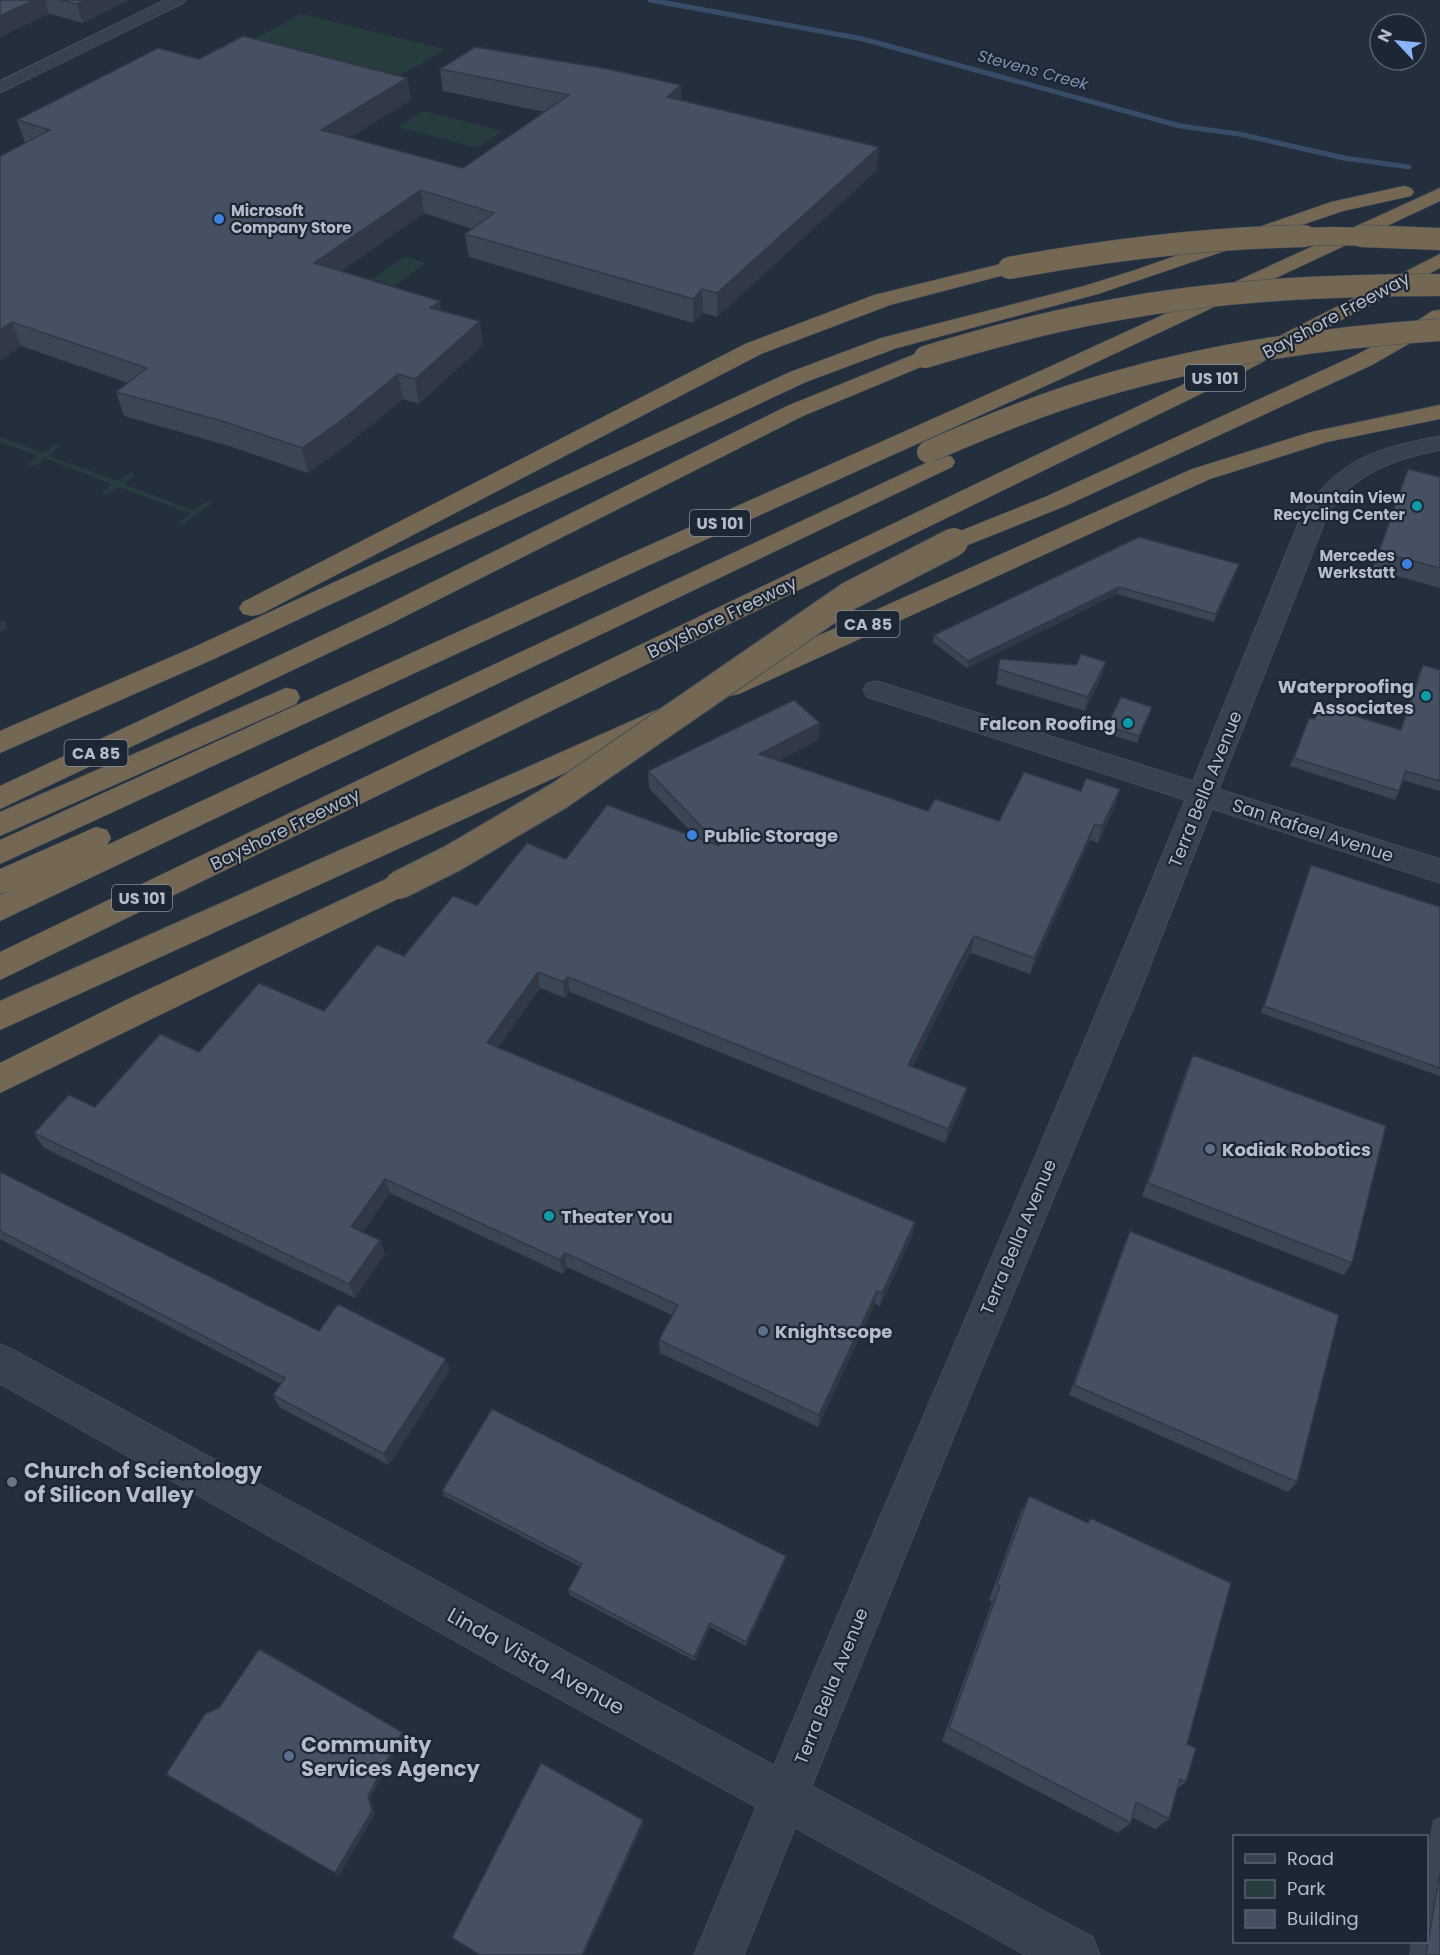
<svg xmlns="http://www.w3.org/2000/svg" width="1440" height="1955" font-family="Poppins,sans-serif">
  <rect width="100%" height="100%" fill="#242f3e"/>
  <path fill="#263c3f" d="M301 14 445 49 383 86 237 49Z
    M423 111 502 131 478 148 398 127Z
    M405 256 426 263 394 286 372 279Z
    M0 437 43 453 54 445H61L49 456 117 481 132 472 134 475 124 484 194 511 206 502H213L183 525 179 523 190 513 119 487 106 495 102 492 112 484 45 458 34 466 28 465 38 456 0 442Z"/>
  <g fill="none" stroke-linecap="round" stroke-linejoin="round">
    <path stroke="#394c67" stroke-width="5" d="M650 0 863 39 1180 126 1239 134 1344 158 1409 167"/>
    <defs>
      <path id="minor" d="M165 0H186L184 3 0 93V81Z
        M1440 436V450C1395 459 1354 473 1328 514L1219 789 1440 859V883L1212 809 1138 997 966 1407 812 1786 1093 1937 1100 1955H1025L795 1828 744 1955H694L756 1807 501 1667 0 1384V1344L14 1350 774 1765C910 1443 1052 1124 1185 800L867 697 863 690 867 683 877 681 1193 781 1302 514C1339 458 1377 448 1440 436Z"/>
      <path id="highway" d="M1404 186 1411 188 1414 192 1411 196 1343 211 1098 294 897 348 806 382 214 659 0 753V731L194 647 790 372 881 338 1084 286 1132 271 1331 202Z
        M1440 188V201L1065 377 643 568 0 864V840L625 556 1049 367Z
        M1440 254V268L1219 385 0 980V952L1203 375Z
        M1009 262 1016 264 1019 268 1016 272 890 305 761 354 261 614 252 616 243 614 239 608 243 602 745 344 874 295Z
        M1440 310V326L1372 365 1063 507 963 547 954 550 945 547 941 542 945 537 1045 497 1356 355 1408 327 1432 311Z
        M925 350 933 352 936 357 933 362 803 416 390 624 0 809V786L372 612 787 406Z
        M1440 405V419L1327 442 1210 479 739 694 729 696 719 694 715 687 719 680 1192 469 1311 432Z
        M943 455 952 457 955 462 952 467 0 921V895L9 891 0 894V869L96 827 107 830 111 838 107 845Z
        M286 688 296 690 300 697 296 704 0 836V812Z
        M663 707 673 710 677 717 673 724 0 1030V1001Z
        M399 873 410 877 415 885 410 893 0 1093V1063L130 998Z"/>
    </defs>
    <use href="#minor" stroke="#565f6c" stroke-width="1"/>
    <use href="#highway" stroke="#434c59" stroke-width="1"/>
    <use href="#minor" fill="#38414e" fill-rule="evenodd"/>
    <use href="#highway" fill="#746855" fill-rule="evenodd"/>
    <defs>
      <path id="highway-bridge-far2" d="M1257 238 1332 236 1410 238"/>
      <path id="highway-bridge-far1" d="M1361 236 1440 239
        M1009 268C1107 250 1205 238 1305 236
        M925 357C987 338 1050 321 1114 310 1222 290 1331 285 1440 285
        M928 452C989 425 1051 400 1116 382 1222 352 1330 337 1440 330"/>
      <path id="highway-bridge" d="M399 885 453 858 560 795 849 596 954 542"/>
    </defs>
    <use href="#highway-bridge-far2" stroke="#434c59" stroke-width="19" stroke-linecap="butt"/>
    <use href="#highway-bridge-far1" stroke="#434c59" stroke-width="23" stroke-linecap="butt"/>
    <use href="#highway-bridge" stroke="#434c59" stroke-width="30" stroke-linecap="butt"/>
    <use href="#highway-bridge-far2" stroke="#746855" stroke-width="18"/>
    <use href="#highway-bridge-far1" stroke="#746855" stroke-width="22"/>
    <use href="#highway-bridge" stroke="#746855" stroke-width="28"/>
  </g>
  <path fill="#3b4654" d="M0 0H129L83 23Z
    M199 59 407 78 411 100 349 138 463 168 545 112 443 91 440 69 681 85V100L877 170 717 317 703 313 693 323 469 257 465 234 472 229 424 213 341 271 441 311 483 345 419 404 403 399 347 445 308 473 229 446 124 416 116 392 128 383 21 346 0 361 25 143 17 120Z
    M1408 469 1440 477V588L1372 569 1401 487Z
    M1139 537 1239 564 1237 571 1214 622 1117 594 967 668 933 642 934 635Z
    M1000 659 1102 676 1085 711 996 684Z
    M1423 665 1440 670V791L1403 780 1399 791 1395 800 1290 766 1309 718 1315 719 1320 705 1400 730 1419 673Z
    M1150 714 1137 743 1105 733 1107 726Z
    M820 723 818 740 779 760 928 811 999 821 1115 806 1098 843 1090 840 1030 974 971 953 951 989 912 1067 967 1088 963 1103 945 1143 570 992 565 998 540 988 498 1048 915 1222 912 1236 880 1306 875 1304 818 1427 660 1353 659 1340 672 1315 567 1267 563 1274 390 1193 363 1232 380 1240 385 1254 355 1298 44 1148 34 1133 95 1107 199 1052 324 1011 477 905 566 859 696 837 649 788 648 771Z
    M1311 865 1440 907V1076L1261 1013 1308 872Z
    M1193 1055 1352 1263 1344 1275 1142 1196 1187 1068Z
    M0 1172 319 1331 450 1370 389 1465 279 1407 273 1395 281 1384 0 1239Z
    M1130 1231 1297 1482 1288 1492 1069 1395 1125 1242Z
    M442 1491 785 1561 746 1646 710 1627 695 1661 570 1595 568 1590 581 1567 444 1496Z
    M1029 1496 1087 1522 1090 1518 1187 1744 1186 1782 1177 1789 1169 1819 1155 1829 1132 1817 1131 1823 1118 1833 942 1741 992 1602 989 1600 1020 1514Z
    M1440 1817V1955H1409L1411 1941H1426V1855L1433 1820Z"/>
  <path fill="#303945" d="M34 0H45L49 14 0 37V16Z
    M86 0H129L83 23 77 4Z
    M407 78 411 100 325 153 321 130Z
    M681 85 682 107 667 97Z
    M879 147 877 170 717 317V293Z
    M421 190 424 213 319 287 314 263Z
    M702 289 703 313 693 323V299Z
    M440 301 443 325 430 308Z
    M480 321 483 345 419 404 415 379Z
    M12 322 21 346 0 361V330Z
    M398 374 403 399 347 445 308 473 302 448Z
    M1239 564 1237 571 1214 622 1216 614Z
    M1119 587 1117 594 967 668 968 661Z
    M4 620 8 627 0 633V623Z
    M1106 662 1102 676 1085 711 1088 697Z
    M1152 707 1150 714 1137 743 1139 736Z
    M820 723 818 740 759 771V754Z
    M1120 789 1115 806 1098 843 1102 826Z
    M1095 824 1090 840 1030 974 1034 958Z
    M974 936 971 953 951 989 906 1081 908 1065 954 973Z
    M538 972 540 988 491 1058 487 1043Z
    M568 977 570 992 565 998 563 982Z
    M967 1088 963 1103 945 1143 948 1129Z
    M385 1179 390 1193 357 1241 351 1227Z
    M915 1222 912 1236 880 1306 882 1293Z
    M380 1240 385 1254 355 1298 349 1284Z
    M565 1253 567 1267 563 1274 560 1260Z
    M877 1291 875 1304 818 1427 819 1415Z
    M446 1359 450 1370 389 1465 384 1454Z
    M786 1556 785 1561 746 1646V1642Z
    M710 1623V1627L695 1661 694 1657Z
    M402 1732 405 1735 370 1799 375 1814 339 1876 335 1873 368 1796Z
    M643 1820 644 1823 584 1955H582Z"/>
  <path fill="#455162" stroke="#303945" stroke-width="1.5" d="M0 0H34L0 16Z
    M60 0H86L77 4Z
    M243 36 407 78 321 130 463 168 569 95 440 69 475 47 608 69 681 85 667 97 879 147 717 293 702 289 693 299 465 234 494 213 421 190 314 263 440 301 430 308 480 321 415 379 398 374 342 420 302 448 222 421 116 392 147 368 12 322 0 330V156L50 130 17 120 158 48 199 59Z
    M1408 469 1440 477V568L1379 552Z
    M1139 537 1239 564 1216 614 1119 587 968 661 934 635Z
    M1081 654 1106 662 1088 697 998 669 1000 659 1076 665Z
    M1423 665 1440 670V781L1406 771 1399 791 1294 758 1309 718 1315 719 1320 705 1401 730Z
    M1121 697 1152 707 1139 736 1107 726Z
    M794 700 820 723 759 754 928 811 935 799 999 821 1024 772 1081 791 1086 778 1120 789 1102 826 1095 824 1034 958 974 936 954 973 908 1065 967 1088 948 1129 568 977 563 982 538 972 487 1043 915 1222 882 1293 877 1291 819 1415 659 1340 678 1305 565 1253 560 1260 385 1179 351 1227 380 1240 349 1284 34 1133 69 1095 95 1107 160 1034 199 1052 259 983 324 1011 377 945 404 956 453 896 477 905 527 843 566 859 607 805 720 846 648 771Z
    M1311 865 1440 907V1068L1264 1006Z
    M1193 1055 1386 1126 1352 1263 1148 1183Z
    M0 1172 319 1331 338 1304 446 1359 384 1454 273 1395 285 1378 0 1231Z
    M1130 1231 1339 1315 1297 1482 1074 1385Z
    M492 1409 786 1556 746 1642 710 1623 694 1657 568 1590 582 1564 442 1491Z
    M1029 1496 1088 1523 1090 1518 1231 1583 1187 1744 1196 1748 1186 1782 1180 1779 1169 1819 1136 1802 1131 1823 949 1728 1000 1586 997 1584Z
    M259 1649 402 1732 368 1796 372 1811 335 1873 166 1774 205 1714 219 1708Z
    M541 1763 643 1820 582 1955H480L452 1938Z
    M1440 1872V1955H1426Z"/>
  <g fill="#3f7fe0" stroke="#1d2633" stroke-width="2">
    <circle cx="219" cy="219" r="6"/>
    <circle cx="1407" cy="564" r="6"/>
    <circle cx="692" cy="835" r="6"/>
  </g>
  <g fill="#0f9aa8" stroke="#1d2633" stroke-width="2">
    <circle cx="1417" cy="506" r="6"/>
    <circle cx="1426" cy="696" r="6"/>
    <circle cx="1128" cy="723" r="6"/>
    <circle cx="549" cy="1216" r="6"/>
  </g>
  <g fill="#5c6f8a" stroke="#1d2633" stroke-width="2">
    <circle cx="1210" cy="1149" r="6"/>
    <circle cx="763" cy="1331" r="6"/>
    <circle cx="289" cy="1756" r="6"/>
  </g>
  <circle fill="#6b7280" stroke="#1d2633" stroke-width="2" cx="12" cy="1482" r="6"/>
  <g text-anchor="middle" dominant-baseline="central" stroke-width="4.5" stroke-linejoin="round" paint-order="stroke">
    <g font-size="15" font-weight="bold" fill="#b4bcc9" stroke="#1d2633" text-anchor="end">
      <text x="231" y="210" text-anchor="start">Microsoft<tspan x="231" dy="17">Company Store</tspan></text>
      <text x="1405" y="497">Mountain View<tspan x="1405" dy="17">Recycling Center</tspan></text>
      <text x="1395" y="555">Mercedes<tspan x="1395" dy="17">Werkstatt</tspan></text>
    </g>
    <g font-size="16" font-style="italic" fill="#7c92b1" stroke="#1d2633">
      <text transform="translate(1033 70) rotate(15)">Stevens Creek</text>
    </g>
    <g fill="#1d2633" stroke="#878f9c" stroke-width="1.5">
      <rect x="1185" y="365" width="60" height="26" rx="4.5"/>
      <rect x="690" y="510" width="60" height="26" rx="4.5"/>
      <rect x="836.5" y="611" width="63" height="26" rx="4.5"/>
      <rect x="64.5" y="740" width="63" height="26" rx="4.5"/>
      <rect x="112" y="885" width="60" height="26" rx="4.5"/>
    </g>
    <g font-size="16" font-weight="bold" fill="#b4bcc9">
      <text x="1215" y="378">US 101</text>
      <text x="720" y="523">US 101</text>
      <text x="868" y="624">CA 85</text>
      <text x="96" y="753">CA 85</text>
      <text x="142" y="898">US 101</text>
    </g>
    <g font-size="18" fill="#b4bcc9" stroke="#1d2633">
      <text transform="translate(1336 315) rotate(-28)">Bayshore Freeway</text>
      <text transform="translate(722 617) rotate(-26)">Bayshore Freeway</text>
      <text transform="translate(1205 789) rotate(-68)">Terra Bella Avenue</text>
      <text transform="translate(285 829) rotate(-26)">Bayshore Freeway</text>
      <text transform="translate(1313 830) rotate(18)">San Rafael Avenue</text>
      <text transform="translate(1018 1237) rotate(-67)">Terra Bella Avenue</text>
      <text transform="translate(831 1686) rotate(-68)">Terra Bella Avenue</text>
    </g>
    <g font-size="18" font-weight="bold" fill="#b4bcc9" stroke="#1d2633" text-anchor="start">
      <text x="1414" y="686" text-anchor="end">Waterproofing<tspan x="1414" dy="21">Associates</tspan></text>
      <text x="1116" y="723" text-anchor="end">Falcon Roofing</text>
      <text x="704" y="835">Public Storage</text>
      <text x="1222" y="1149">Kodiak Robotics</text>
      <text x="561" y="1216">Theater You</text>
      <text x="775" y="1331">Knightscope</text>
    </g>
    <g font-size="21" font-weight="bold" fill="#b4bcc9" stroke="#1d2633" text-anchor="start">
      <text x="24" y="1470">Church of Scientology<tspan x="24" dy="24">of Silicon Valley</tspan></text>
      <text x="301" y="1744">Community<tspan x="301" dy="24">Services Agency</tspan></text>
    </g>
    <g font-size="21" fill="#b4bcc9" stroke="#1d2633">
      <text transform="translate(536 1661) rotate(29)">Linda Vista Avenue</text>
    </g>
  </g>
  <rect x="1233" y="1835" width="195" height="108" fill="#1d2633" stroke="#59626f" stroke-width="1.5"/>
  <rect x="1245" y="1854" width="30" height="9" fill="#38414e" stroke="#59626f" stroke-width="1.5"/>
  <text x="1287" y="1865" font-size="18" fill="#b4bcc9">Road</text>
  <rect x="1245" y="1880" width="30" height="18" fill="#263c3f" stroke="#59626f" stroke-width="1.5"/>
  <text x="1287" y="1895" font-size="18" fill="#b4bcc9">Park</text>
  <rect x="1245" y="1910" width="30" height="18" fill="#455162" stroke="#59626f" stroke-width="1.5"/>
  <text x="1287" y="1925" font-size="18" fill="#b4bcc9">Building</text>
  <g transform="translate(1398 42) rotate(296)"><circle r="28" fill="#1d2633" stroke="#59626f" stroke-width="1.5"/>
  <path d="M0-4.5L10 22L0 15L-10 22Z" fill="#8ab4f8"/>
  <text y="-9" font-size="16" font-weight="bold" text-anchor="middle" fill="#b4bcc9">N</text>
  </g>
</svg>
